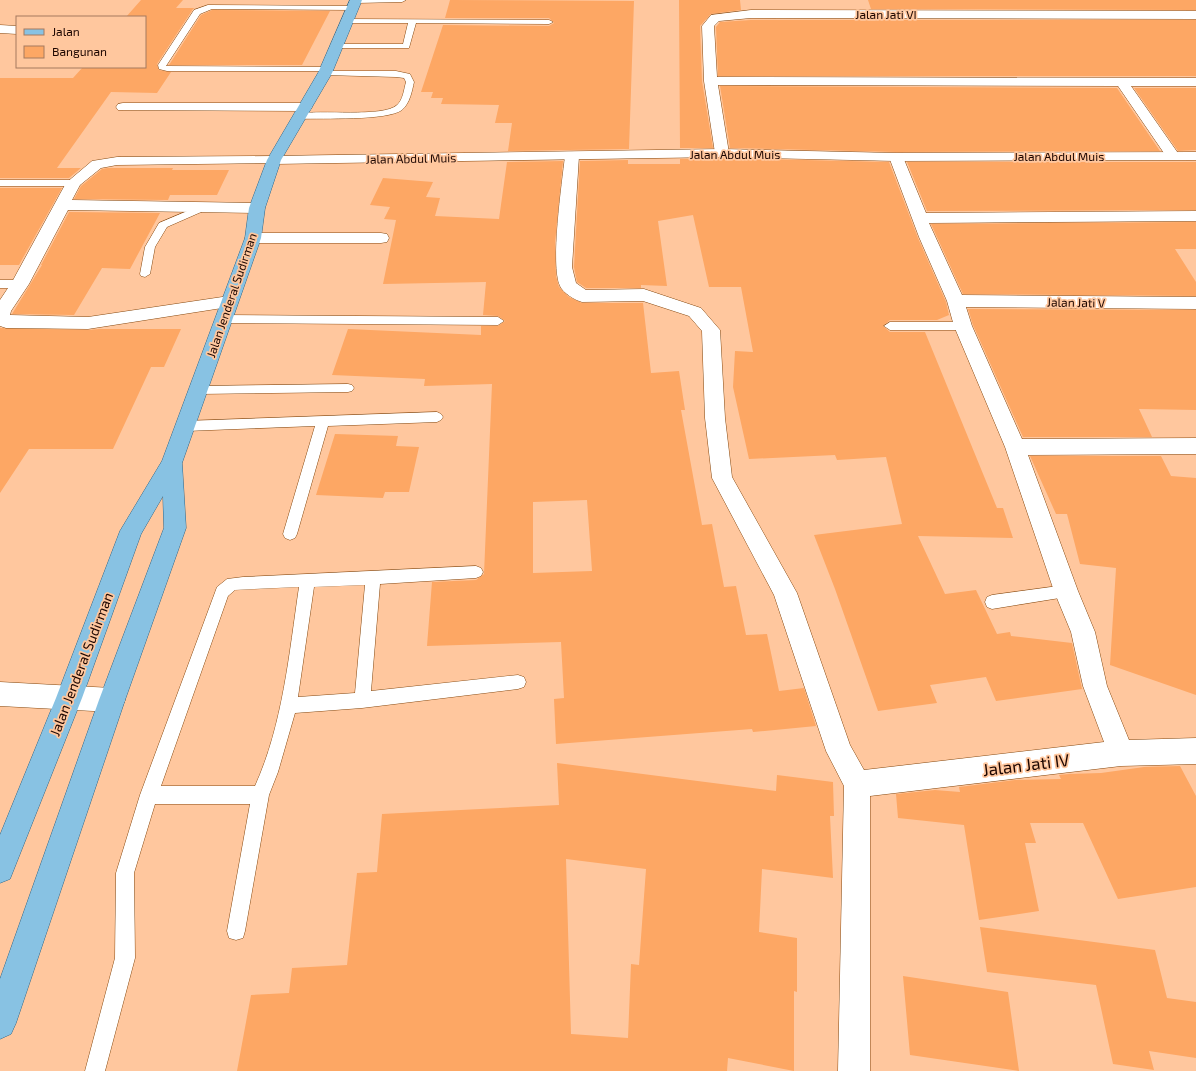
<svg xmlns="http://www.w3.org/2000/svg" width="1196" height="1071" font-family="'Exo 2',sans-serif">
  <rect width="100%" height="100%" fill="#ffc79e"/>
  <path fill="#fda764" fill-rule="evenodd" d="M141 0H183L176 8H195L193 9 157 64 159 70 171 72 157 93 111 92 57 168H81L69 178H0V78H73L83 67H145V17H126Z
    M450 0 634 1 629 149 508 151 512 123H495L499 105 441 104 443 98H431L433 92H421L443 25 549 26 554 23 549 18H445Z
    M679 0H740L741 10 711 14 700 26 702 81 713 148H680Z
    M868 0H1196V10L871 9Z
    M212 10 330 11 302 65H169L201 15Z
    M751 20H1196V76H718L716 27 720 22Z
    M720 86 1117 88 1160 151 896 152 730 148Z
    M1134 88H1196V150L1178 151Z
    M722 158 889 162 918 238 946 302 949 315 937 320H890L883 326 890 332H925L997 508H1003L1013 538 918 536 945 594 976 590 997 634 1010 632 1011 636 1072 643 1082 689 996 701 986 677 930 685 937 703 878 711 835 589 814 535 902 524 886 457 837 460 835 455 749 459 733 387 735 351 753 352 741 287H709L693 215 658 221 667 286 641 285V288H586L577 282 574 267 580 161 628 160V164H680V159Z
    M563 161 555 243 556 276 559 287 569 297 582 303H643L651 373 679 371 685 410H681L702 525 712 524 724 587 736 586 746 635 767 634 779 691 804 688 816 726 753 732 752 729 556 744 554 699 564 698 561 642 427 646 432 582 476 580 484 574 492 384 424 386 425 379 332 375 348 329 481 335V326H498L505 321 498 316 483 315 486 282 383 284 396 220 384 219 390 207 370 205 383 178 433 182 426 197 440 198 435 216 499 219 507 162ZM587 500 592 571 533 573V502Z
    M907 162H1196V210L927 211Z
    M108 168H173L172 170H229L217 195H170L168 200 74 199 81 186 102 169Z
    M0 188H62L19 265H0Z
    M69 212 160 213 130 269 102 268 74 315 12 314 42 265H41Z
    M1196 222V249H1175L1196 282V296L963 294 931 224Z
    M968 309 1196 310V410L1139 409 1152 437H1023L973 325Z
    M0 328 88 330 99 329H181L164 367H151L113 449H29L0 493Z
    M335 434 398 436 396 446 419 447 409 492H385L383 498 316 495Z
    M1030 456H1161L1171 476 1196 478V695L1110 665 1116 568 1080 564 1067 514H1056Z
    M557 763 776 791 777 775 833 782 834 816H830L833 878 762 869 759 932 797 938V992L794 991V1071L728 1058 727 1071H237L251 995 289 993 292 968 347 965 357 873 377 872 382 814 559 805ZM566 859 646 869 639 965 631 964 628 1038 571 1034Z
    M1180 766 1196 796V887L1118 899 1083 823H1030L1036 843H1025L1039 911 979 920 964 825 898 818 896 794 935 790 960 792 959 787 1015 780 1061 779 1059 775 1069 774 1101 773 1144 767Z
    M980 927 1155 950 1167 998 1196 1002V1058L1149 1051 1154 1070 1113 1064 1096 985 987 972Z
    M903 976 1008 992 1019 1071 910 1055Z"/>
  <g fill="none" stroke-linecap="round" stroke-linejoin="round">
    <defs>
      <path id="service" d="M353 0H406L402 2 356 3H353Z
        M208 5 353 6 357 8 353 10 212 9 200 14 166 66 327 67H330V71H396L410 74 414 82C412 91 410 103 402 110 387 121 322 118 301 119L298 118V114C319 109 383 118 397 105 403 100 404 89 406 82L404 78 396 77 325 75H322V71H167L159 69 158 65 194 10Z
        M345 19 549 20 553 22 549 24 416 23 409 48H334V44H403L408 23H345Z
        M0 180H74L79 183 74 186H0Z
        M204 204 209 207 208 209 167 227 155 247 150 274 145 277 141 276 140 274 145 247 159 223Z
        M0 280H20L25 284 20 288H0Z
        M223 315 498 317 504 321 498 325 223 323 217 319Z
        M890 322H963L969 326 963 330H890L884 326Z
        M348 384 352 385 354 388 352 391 348 392 198 394 194 393 192 390 194 387 198 386Z
        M437 412 441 414 443 417 441 420 437 422 328 426 297 534 295 538 290 540 285 538 283 534 315 426 186 431 182 429 180 426 182 423 186 421Z
        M476 566 481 568 483 572 481 576 476 578 380 584 371 691 518 675 524 677 526 682 524 687 518 689 362 708 295 713 278 772 269 795 245 931 243 938 236 940 229 938 227 931 250 804H155L134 873 135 958 105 1071H85L115 958 116 873 140 795 217 587 227 579 243 577ZM365 585 355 693 298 697 314 587ZM299 587C289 654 283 724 255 786H161L228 596 235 590Z
        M1066 585 1071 586 1073 591 1071 596 1066 597 992 609 987 607 985 602 987 597 992 595Z"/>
      <path id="minor" d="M751 10 1196 11V19L751 18 719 21 714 26 717 77 1196 78V86H1131L1180 156 1178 159H1168L1118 86 718 85 729 153 727 156H717L715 153 704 81 702 26 711 15Z
        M0 25 17 26V34L0 33Z
        M123 103H305L310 104 312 107 310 110 305 111 118 110 116 107 118 104Z
        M572 152 577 153 579 156 572 267 576 283 586 290 644 289 701 308 720 330 725 418 732 477 797 593 850 745 864 770 1104 742 1083 686 1071 632 1054 591 1005 447 954 326 947 301 919 237 889 157 891 154H901L903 157 926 213 1196 211V221L929 223 962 295 1196 297V309L966 307 972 326 1022 439 1196 438V454L1028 455 1078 591 1095 632 1107 686 1129 740 1196 738V764L1121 766 870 796V1071H838L844 786 826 751 774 595 712 478 705 418 702 331 689 316 643 301 582 302C575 300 563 293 560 286 550 265 562 183 565 156L567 153Z
        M274 156 279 157 281 160 279 163 117 165 101 168 80 185 72 200 257 203 263 205 265 208 263 211 257 213 68 210 29 284 11 311 10 315 88 317 229 296 235 298 238 302 235 306 88 329 6 328 0 326V300L12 282 66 183 92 161 117 157Z
        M253 233H381L387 234 389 238 387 242 381 243H253L247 242 245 238 247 234Z"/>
      <path id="tertiary" d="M722 149 896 153 1196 152V160L896 161 722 157 274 164 269 163 267 160 269 157 274 156Z
        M0 682 112 688 121 691 125 700 121 709 112 712 0 706Z"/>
      <path id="primary" d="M350 0H362L332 73 281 160 265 208 261 238 182 463 186 528 125 700 16 1023 11 1034 0 1039V979L99 700 164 528 163 496 141 534 82 698 10 879 0 883V835L56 698 120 531 162 461 245 238 249 208 267 160 318 73Z"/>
    </defs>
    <use href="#service" stroke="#864910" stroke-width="1"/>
    <use href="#minor" stroke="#864910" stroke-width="1"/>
    <use href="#tertiary" stroke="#864910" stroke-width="1"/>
    <use href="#primary" stroke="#2f6688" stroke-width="1"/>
    <use href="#service" fill="#fff" fill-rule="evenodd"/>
    <use href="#minor" fill="#fff" fill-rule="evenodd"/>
    <use href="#tertiary" fill="#fff" fill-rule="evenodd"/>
    <use href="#primary" fill="#88c2e3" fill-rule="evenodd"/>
  </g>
  <g text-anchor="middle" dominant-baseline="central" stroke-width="3.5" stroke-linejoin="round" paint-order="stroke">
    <g font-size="12" fill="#1d0600" stroke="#ffc79e">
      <text x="886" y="14">Jalan Jati VI</text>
      <text x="735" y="154">Jalan Abdul Muis</text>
      <text x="1059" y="156">Jalan Abdul Muis</text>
      <text transform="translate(411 158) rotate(-1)">Jalan Abdul Muis</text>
      <text transform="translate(231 295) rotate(-71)">Jalan Jenderal Sudirman</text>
      <text transform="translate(1076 302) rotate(1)">Jalan Jati V</text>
    </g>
    <g font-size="14" fill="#1d0600" stroke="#ffc79e">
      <text transform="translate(81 664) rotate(-69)">Jalan Jenderal Sudirman</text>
    </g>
    <g font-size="17" fill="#1d0600" stroke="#ffc79e">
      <text transform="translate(1026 764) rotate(-7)">Jalan Jati IV</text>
    </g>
  </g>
  <rect x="16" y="16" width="130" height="52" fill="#ffc79e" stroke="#a57a5f"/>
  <rect x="24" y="29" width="20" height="6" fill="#88c2e3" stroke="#a57a5f"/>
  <text x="52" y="36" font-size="12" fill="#1d0600">Jalan</text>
  <rect x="24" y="46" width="20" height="12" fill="#fda764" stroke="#a57a5f"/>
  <text x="52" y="56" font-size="12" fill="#1d0600">Bangunan</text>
</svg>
